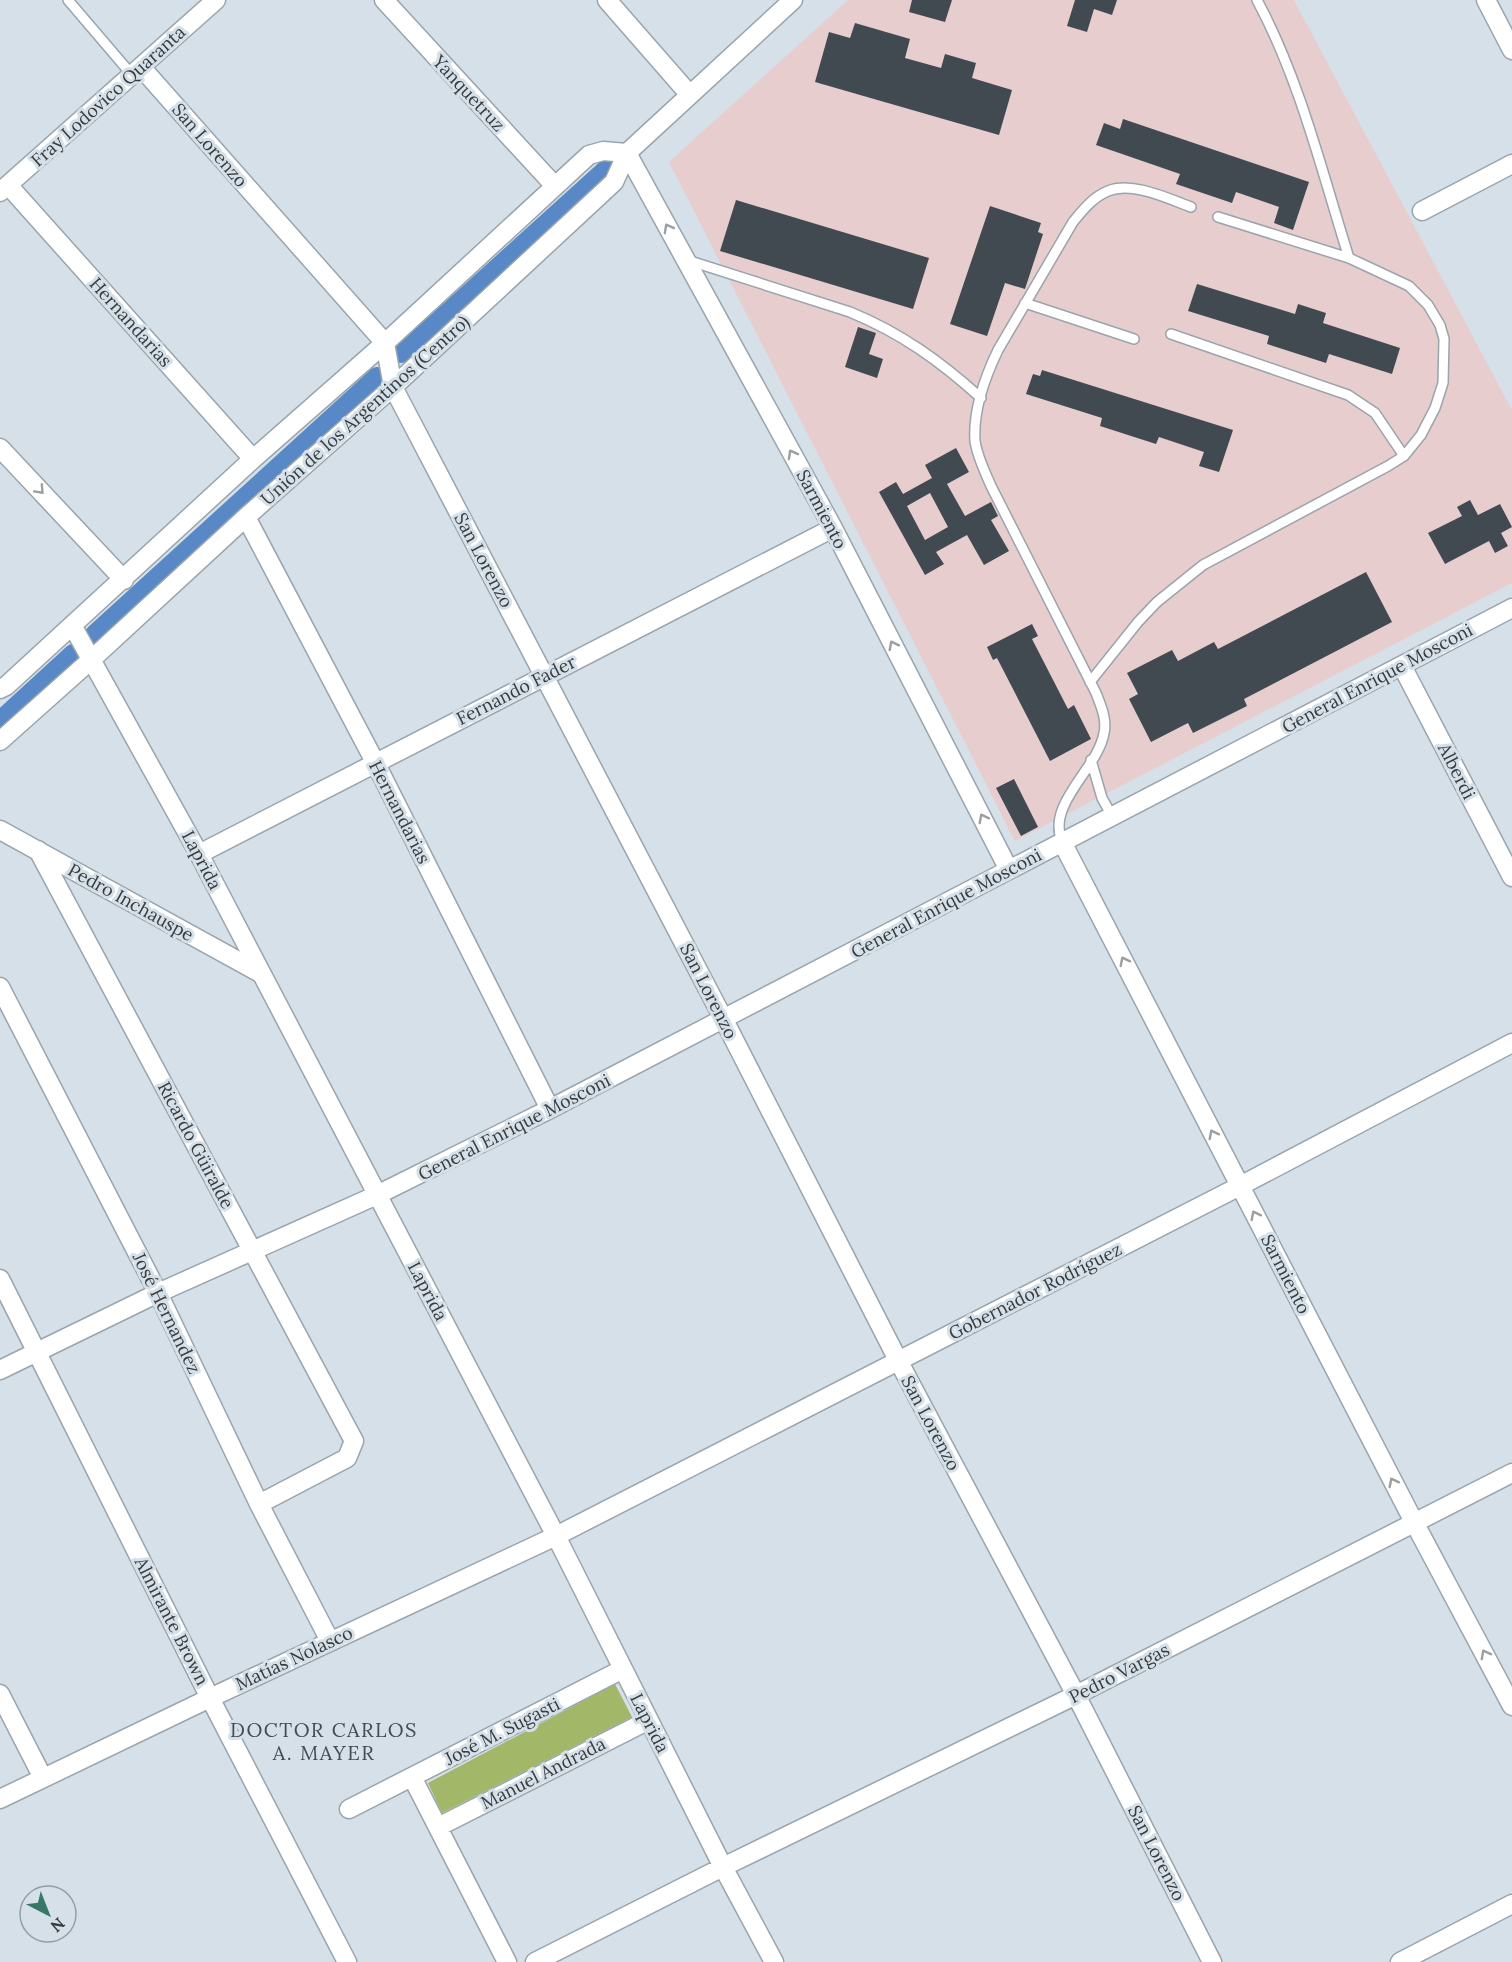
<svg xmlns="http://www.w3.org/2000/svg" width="1512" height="1962" font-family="Lora,serif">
  <rect width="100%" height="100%" fill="#d5e0e8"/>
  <path fill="#e8cdce" d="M848 0H1294L1512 410V583L1015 841 669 162Z"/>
  <path fill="#a3b769" d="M615 1684 632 1717 442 1813 428 1783Z"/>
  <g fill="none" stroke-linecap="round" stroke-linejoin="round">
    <path stroke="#5988c7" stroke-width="18" d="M401 354 611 164
      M94 634 377 376
      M0 720 73 653"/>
  </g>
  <path fill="#414a51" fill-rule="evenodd" d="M912 0H952L945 22 909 12Z
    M1075 0H1117L1112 15 1094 9 1087 32 1067 26Z
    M855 23 910 39 905 58 941 68 945 54 976 63 972 78 1012 90 999 135 815 82 829 32 850 38Z
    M1123 119 1309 182 1293 230 1274 223 1279 207 1236 192 1232 203 1176 184 1180 174 1096 145 1104 123 1120 129Z
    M736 200 929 258 913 309 720 251Z
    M990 206 1041 223 1038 232 1043 234 1025 289 1005 283 987 336 950 324Z
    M1197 284 1295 314 1298 304 1326 313 1323 323 1400 348 1392 374 1329 354 1326 363 1267 344 1269 336 1188 311Z
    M858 327 876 333 869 354 883 359 877 378 845 367Z
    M1042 370 1233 430 1219 472 1199 466 1204 452 1159 437 1156 444 1100 426 1102 418 1026 394 1033 374 1040 376Z
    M956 448 969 472 947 484 965 516 991 502 998 516 991 520 1009 551 984 565 967 535 936 552 944 564 925 575 879 492 896 482 903 494 932 478 925 465ZM930 493 948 527 925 540 907 506Z
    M1470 500 1478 515 1500 504 1512 527 1501 533 1508 546 1495 553 1489 541 1445 564 1428 533 1462 516 1457 507Z
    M1366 572 1392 622 1244 699 1247 706 1193 733 1188 723 1151 742 1129 699 1138 694 1127 673 1172 650 1178 661 1214 642 1218 649Z
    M1032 624 1038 636 1032 639 1068 709 1074 705 1091 739 1050 761 997 658 993 660 987 647Z
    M1014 779 1038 827 1021 836 996 788Z"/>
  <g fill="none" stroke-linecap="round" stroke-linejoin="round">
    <defs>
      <path id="service" d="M68 0 132 75
        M1257 0C1300 80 1322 172 1349 258
        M687 260 850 312C901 333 940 361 981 398
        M1025 303 1134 339
        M1171 334 1348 395 1375 413 1404 456
        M1090 682 1138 622 1157 602 1203 565 1388 466 1404 456 1421 435 1435 408 1443 383 1444 339 1440 325 1428 305 1409 286 1349 258 1218 217
        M1091 760 1102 798 1112 816
        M1062 842C1046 803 1098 769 1104 733 1107 719 1101 706 1096 693L991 486C985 472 977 456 975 441 973 411 985 377 998 350L1073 222C1083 210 1093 197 1108 191 1132 181 1169 199 1191 207"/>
      <path id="minor" d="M384 0 554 185
        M607 0 690 95
        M1486 0 1512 50
        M141 67 385 343 393 387 724 1020 899 1362 1076 1695 1212 1962
        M627 153 833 528 1009 870
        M8 185 253 459
        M0 192 216 0
        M1422 211 1512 164
        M0 448 124 580
        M246 517 375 762 550 1109
        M72 625 199 854 556 1536 723 1867 774 1962
        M1402 666 1512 877
        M0 689 6 686 253 459 385 343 589 155 603 151 627 153
        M0 741 92 659 246 517 393 387 614 182 627 153 793 0
        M0 830 262 974
        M1062 842 1414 1522 1512 1706
        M38 850 354 1441 347 1458 259 1504
        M199 854 833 528
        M0 987 158 1293 259 1504 330 1641
        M0 1279 210 1698 347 1962
        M0 1370 158 1293 377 1195 550 1109 1512 608
        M0 1694 43 1778
        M412 1777 507 1962
        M0 1799 210 1698 556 1536 1240 1186 1512 1043
        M349 1809 623 1669
        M438 1827 649 1720
        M535 1962 723 1867 1076 1695 1512 1473
        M1400 1962 1512 1904"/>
    </defs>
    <use href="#service" stroke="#9aa4ac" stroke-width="12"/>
    <use href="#minor" stroke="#9aa4ac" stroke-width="21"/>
    <use href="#service" stroke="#fff" stroke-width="9"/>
    <use href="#minor" stroke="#fff" stroke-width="18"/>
  </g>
  <defs><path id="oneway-chevron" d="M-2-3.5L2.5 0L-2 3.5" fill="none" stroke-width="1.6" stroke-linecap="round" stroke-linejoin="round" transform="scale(1.5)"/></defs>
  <g stroke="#9c9e9f">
    <use href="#oneway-chevron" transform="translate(668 228) rotate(-119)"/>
    <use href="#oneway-chevron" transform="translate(792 454) rotate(-119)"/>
    <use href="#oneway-chevron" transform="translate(40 490) rotate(47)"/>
    <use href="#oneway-chevron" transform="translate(893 645) rotate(-117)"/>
    <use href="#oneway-chevron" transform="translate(983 818) rotate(-117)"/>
    <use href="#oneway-chevron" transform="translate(1124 961) rotate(-117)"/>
    <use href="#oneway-chevron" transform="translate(1213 1134) rotate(-117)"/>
    <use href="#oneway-chevron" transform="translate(1255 1215) rotate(-117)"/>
    <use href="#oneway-chevron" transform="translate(1393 1482) rotate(-117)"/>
    <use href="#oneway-chevron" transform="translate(1485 1654) rotate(-118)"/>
  </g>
  <g text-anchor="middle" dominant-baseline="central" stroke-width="6" stroke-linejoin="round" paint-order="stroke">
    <g font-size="18" fill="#383c3f" stroke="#d5e0e8">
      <text transform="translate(469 93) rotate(47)">Yanquetruz</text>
      <text transform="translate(108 96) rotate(-42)">Fray Lodovico Quaranta</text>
      <text transform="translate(210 145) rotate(49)">San Lorenzo</text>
      <text transform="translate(131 322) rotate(48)">Hernandarias</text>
      <text transform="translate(365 410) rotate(-42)">Unión de los Argentinos (Centro)</text>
      <text transform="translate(822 509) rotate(62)">Sarmiento</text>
      <text transform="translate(484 560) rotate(62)">San Lorenzo</text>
      <text transform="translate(1377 678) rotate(-28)">General Enrique Mosconi</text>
      <text transform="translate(516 690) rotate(-27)">Fernando Fader</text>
      <text transform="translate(1457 771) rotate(63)">Alberdi</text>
      <text transform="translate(400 812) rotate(63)">Hernandarias</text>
      <text transform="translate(202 860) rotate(62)">Laprida</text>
      <text transform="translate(131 902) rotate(29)">Pedro Inchauspe</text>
      <text transform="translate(946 903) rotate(-28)">General Enrique Mosconi</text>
      <text transform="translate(709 991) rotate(63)">San Lorenzo</text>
      <text transform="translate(514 1127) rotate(-27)">General Enrique Mosconi</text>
      <text transform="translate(196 1145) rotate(62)">Ricardo Güiralde</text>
      <text transform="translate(1286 1274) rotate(63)">Sarmiento</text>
      <text transform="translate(428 1291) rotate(62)">Laprida</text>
      <text transform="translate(1035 1291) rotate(-27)">Gobernador Rodríguez</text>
      <text transform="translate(167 1313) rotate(64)">José Hernandez</text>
      <text transform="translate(931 1423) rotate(62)">San Lorenzo</text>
      <text transform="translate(172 1621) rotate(63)">Almirante Brown</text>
      <text transform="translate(294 1658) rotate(-25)">Matías Nolasco</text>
      <text transform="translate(1119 1673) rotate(-27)">Pedro Vargas</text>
      <text transform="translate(650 1723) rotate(63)">Laprida</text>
      <text transform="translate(502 1731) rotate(-27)">José M. Sugasti</text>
      <text transform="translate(543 1773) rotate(-27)">Manuel Andrada</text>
      <text transform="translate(1157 1853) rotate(63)">San Lorenzo</text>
    </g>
    <g font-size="20" letter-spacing="1.5" fill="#444d54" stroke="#d5e0e8">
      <text x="324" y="1729">DOCTOR CARLOS<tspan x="324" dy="23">A. MAYER</tspan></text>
    </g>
  </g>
  <g transform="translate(48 1914) rotate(138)"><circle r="28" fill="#d5e0e8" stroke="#969ea4" stroke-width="1.5"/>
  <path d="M0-4.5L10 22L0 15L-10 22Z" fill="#387866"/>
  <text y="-9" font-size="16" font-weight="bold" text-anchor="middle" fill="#383c3f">N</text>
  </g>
</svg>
